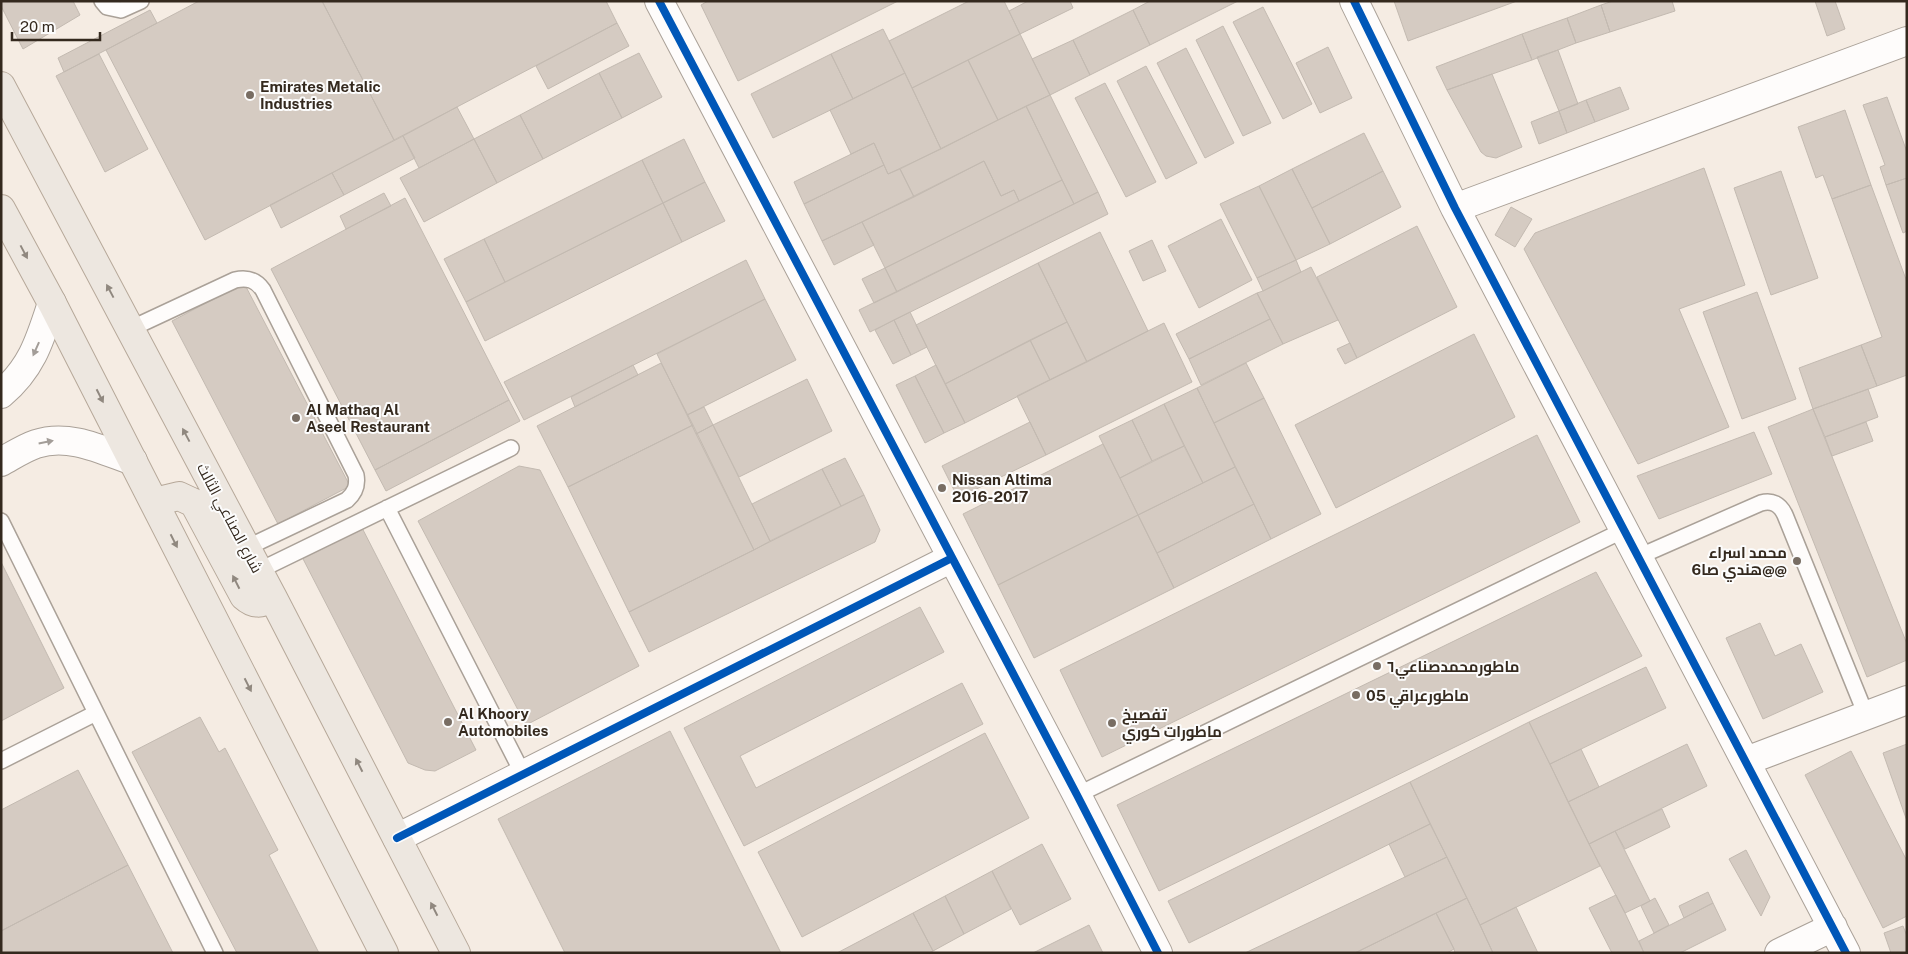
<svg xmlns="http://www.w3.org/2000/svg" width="1908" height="954" font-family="'Public Sans',Cairo,sans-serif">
  <rect width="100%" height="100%" fill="#f5ece3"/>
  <path fill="#d5cbc2" stroke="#c3bab1" d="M1 1H73L80 15 23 49 1 6Z
    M199 1H322L394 140 205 240 106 50Z
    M322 1H606L617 23 394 140Z
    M708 1H898L738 81 701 5Z
    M969 1H1004L1020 34 912 88 889 41Z
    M1028 1H1070L1073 8 1020 34 1009 11Z
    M1150 1H1238L1150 45 1133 10Z
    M1394 1H1517L1408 41Z
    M1613 1H1672L1675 11 1610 32 1601 5Z
    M1815 1H1835L1845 29 1827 36Z
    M1601 5 1610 32 1576 43 1567 18Z
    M1263 7 1312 104 1283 119 1233 22Z
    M150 10 157 23 64 72 58 58Z
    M1133 10 1150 45 1090 75 1073 40Z
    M1567 18 1576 43 1532 60 1522 34Z
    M617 23 629 46 548 89 536 66Z
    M1223 26 1271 123 1243 136 1196 40Z
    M883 29 905 73 853 99 831 54Z
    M1020 34 1050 95 998 120 968 60Z
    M1522 34 1532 60 1447 90 1436 67Z
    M1073 40 1090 75 1050 95 1032 59Z
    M1328 47 1352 98 1320 113 1296 63Z
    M1186 48 1234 143 1205 158 1157 63Z
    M1558 50 1578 104 1559 111 1537 57Z
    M639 53 662 97 622 118 599 73Z
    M99 54 148 149 105 172 56 76Z
    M831 54 853 99 773 138 751 94Z
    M968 60 998 120 941 149 912 88Z
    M1146 66 1197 163 1166 179 1117 81Z
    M599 73 622 118 543 159 520 115Z
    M905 73 941 149 888 174 874 143 851 154 830 110Z
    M1492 74 1522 147 1496 158 1486 156 1481 152 1447 90Z
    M1105 83 1156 182 1126 197 1075 98Z
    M1620 87 1629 109 1595 122 1586 100Z
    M1050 95 1098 192 1074 204 1026 106Z
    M1887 97 1907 152V178L1886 185 1880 167 1885 165 1863 105Z
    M1586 100 1595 122 1567 133 1559 111Z
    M1026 106 1062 180 1019 201 1014 190 1001 196 984 161 914 197 900 169Z
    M457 107 474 139 419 168 403 136Z
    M1845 110 1871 185 1832 199 1823 175 1816 178 1798 127Z
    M1559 111 1567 133 1539 144 1531 122Z
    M520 115 543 159 497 183 474 139Z
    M1364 133 1383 171 1312 208 1292 169Z
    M403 136 415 158 344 195 332 173Z
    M474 139 497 183 424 222 400 178Z
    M684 139 705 182 663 203 642 160Z
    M874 143 884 165 804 204 794 182Z
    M642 160 663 203 505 282 484 239Z
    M984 161 1001 196 1014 190 1019 201 885 268 862 222Z
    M884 165 888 174 900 169 914 197 822 241 804 204Z
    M1704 168 1745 285 1679 309 1729 427 1638 464 1524 249 1535 233Z
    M1292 169 1330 244 1296 260 1259 186Z
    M1383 171 1401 207 1330 244 1312 208Z
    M1781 171 1818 278 1771 295 1734 188Z
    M332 173 344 195 281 228 270 205Z
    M1907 178V231L1903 233 1886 185Z
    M1062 180 1074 204 897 292 885 268Z
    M705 182 725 221 682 242 663 203Z
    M1871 185 1907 282V375L1877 386 1861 345 1882 337 1832 199Z
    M1259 186 1296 260 1257 278 1220 204Z
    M1098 192 1108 214 870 332 859 310Z
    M384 193 391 206 346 229 340 216Z
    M405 198 509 400 375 470 271 269Z
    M663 203 682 242 485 341 466 302Z
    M1511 207 1532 219 1515 247 1495 235Z
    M1221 219 1252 280 1199 308 1168 246Z
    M862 222 874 245 834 265 822 241Z
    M1417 226 1457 307 1357 358 1317 277Z
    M1100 232 1148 331 1087 362 1038 263Z
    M484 239 505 282 466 302 444 259Z
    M1152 240 1166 271 1143 281 1129 251Z
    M746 260 765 299 524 420 504 382Z
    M1296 260 1301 272 1263 291 1257 278Z
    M1038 263 1067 322 945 384 916 325Z
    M1311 267 1338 320 1283 344 1257 293 1263 291Z
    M885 268 897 292 874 303 862 279Z
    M244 283 350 486 278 524 172 321Z
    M1757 292 1796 399 1742 419 1703 312Z
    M1257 293 1270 319 1189 359 1176 334Z
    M765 299 796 360 687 415 657 354Z
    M910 312 927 347 911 355 894 320Z
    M1270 319 1283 344 1201 385 1189 359Z
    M894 320 911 355 893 364 875 330Z
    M1067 322 1087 362 1050 380 1030 340Z
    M1164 323 1192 382 1046 455 1017 396Z
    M1474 334 1515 417 1336 508 1295 425Z
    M1030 340 1050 380 965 423 945 384Z
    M1350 343 1357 358 1345 364 1337 349Z
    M1861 345 1877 386 1813 409 1799 368Z
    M661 363 693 425 568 487 537 426Z
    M1246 363 1264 398 1214 423 1197 388Z
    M633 365 638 375 575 407 571 397Z
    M936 365 965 423 944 433 915 376Z
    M915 376 944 433 925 443 896 385Z
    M807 379 832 431 739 477 713 425Z
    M1197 388 1235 467 1203 483 1164 404Z
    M1868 389 1878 417 1825 437 1813 409Z
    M1264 398 1321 514 1271 539 1214 423Z
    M509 400 520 421 386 491 375 470Z
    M1164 404 1184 446 1152 461 1132 420Z
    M704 407 713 425 696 434 687 415Z
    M1813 409 1907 644V660L1867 677 1768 427Z
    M1132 420 1152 461 1120 478 1099 436Z
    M1030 422 1046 455 958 498 942 466Z
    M1866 422 1873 441 1832 456 1825 437Z
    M693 425 754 550 629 612 568 487Z
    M713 425 770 541 754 550 696 434Z
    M1754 432 1772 474 1659 519 1637 476Z
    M1537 435 1580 522 1102 757 1060 670Z
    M1103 444 1138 515 998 585 963 514Z
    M1184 446 1203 483 1138 515 1120 478Z
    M845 458 864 495 841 506 822 469Z
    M519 466 540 470 639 666 526 725 418 521Z
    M1235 467 1254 504 1157 553 1138 515Z
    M822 469 841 506 770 541 752 504Z
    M864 495 880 530 875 542 649 652 629 612Z
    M1254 504 1271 539 1174 588 1157 553Z
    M1138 515 1174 588 1034 658 998 585Z
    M359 522 476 750 435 771 425 770 408 763 300 553Z
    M1 562 64 688 1 721Z
    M1596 572 1642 656 1159 891 1117 805Z
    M920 607 944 652 740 756 756 788 962 683 983 724 744 846 684 728Z
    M1760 623 1775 656 1801 644 1823 692 1763 719 1726 638Z
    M1646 667 1666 708 1550 764 1529 722Z
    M200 717 219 752 225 748 278 850 269 855 319 953H237L132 752Z
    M1529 722 1600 866 1480 925 1410 782Z
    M670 731 781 953H565L498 819Z
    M985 733 1029 818 802 937 758 852Z
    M1687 744 1707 786 1589 844 1568 802Z
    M1907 744V821L1883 753Z
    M1581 749 1599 787 1568 802 1550 764Z
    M1851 751 1907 861V916L1883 928 1805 775Z
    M78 770 128 865 1 931V810Z
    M1410 782 1430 824 1189 943 1168 901Z
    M1662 809 1670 827 1625 849 1615 831Z
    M1430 824 1447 857 1405 877 1389 844Z
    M1615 831 1650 901 1625 913 1589 844Z
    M1042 844 1071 899 1020 925 992 871Z
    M1746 850 1770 897 1761 916 1729 859Z
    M1447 857 1467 898 1355 953H1245Z
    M128 865 173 953H1V931Z
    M992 871 1011 909 964 934 945 896Z
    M1708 892 1713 903 1684 918 1679 906Z
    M1616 895 1625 913 1644 953H1612L1589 908Z
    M945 896 964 934 933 951 913 913Z
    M1467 898 1480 925 1493 953H1455L1454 949 1436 913Z
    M1655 898 1669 925 1654 933 1641 906Z
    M1713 903 1726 930 1680 953H1644L1639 941Z
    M1516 907 1538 953H1493L1480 925Z
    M913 913 933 951 929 953H837Z
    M1436 913 1454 949 1447 953H1355Z
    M1089 925 1103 953H1033Z
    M1903 926 1907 936V953H1891L1884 933Z"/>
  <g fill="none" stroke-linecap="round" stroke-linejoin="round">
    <defs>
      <path id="lane" d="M102 1 107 7 121 10 141 1
        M130 329 235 280C248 277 256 280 263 290L356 475C358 486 355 493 347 500L246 548
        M387 508 523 774
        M1 521 215 953
        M1638 557 1761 503C1772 500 1780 504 1785 515L1866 715
        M258 571 511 448
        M1 761 96 713
        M1077 795 1624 530"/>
      <path id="street" d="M659 1 1077 795 1158 953
        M1354 1 1455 208 1846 953
        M1455 208 1907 41
        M1 394C32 368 40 340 52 303
        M1 462C12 456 24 448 36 444 69 433 102 450 133 461
        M1746 761 1907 700
        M397 838 952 558
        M1779 953 1833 927"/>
      <path id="primary" d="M1 86 273 598 456 953
        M1 209 52 303 384 953
        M154 502 179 496 194 503 244 596C254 605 261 604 273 598"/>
    </defs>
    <use href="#lane" stroke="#aaa198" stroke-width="18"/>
    <use href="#street" stroke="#aaa198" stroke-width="30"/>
    <use href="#primary" stroke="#b6a899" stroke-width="30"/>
    <use href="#lane" stroke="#fefcfb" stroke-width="15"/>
    <use href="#street" stroke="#fefcfb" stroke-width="28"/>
    <use href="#primary" stroke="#ede7e0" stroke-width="28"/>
    <defs>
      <path id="cycleway" d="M659 1 1077 795 1158 953
        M1354 1 1455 208 1846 953
        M397 838 952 558"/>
    </defs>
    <use href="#cycleway" stroke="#fcfcfc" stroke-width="11"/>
    <use href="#cycleway" stroke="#0057b8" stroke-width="8"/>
  </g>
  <defs><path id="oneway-solid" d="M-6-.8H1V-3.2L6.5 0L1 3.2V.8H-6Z" transform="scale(1.25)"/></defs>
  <g fill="#90887f">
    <use href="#oneway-solid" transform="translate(24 252) rotate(62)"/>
    <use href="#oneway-solid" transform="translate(110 291) rotate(-118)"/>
    <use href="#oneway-solid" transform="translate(100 396) rotate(63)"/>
    <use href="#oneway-solid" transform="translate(186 435) rotate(-118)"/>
    <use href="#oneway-solid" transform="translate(174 541) rotate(63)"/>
    <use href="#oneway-solid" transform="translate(236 582) rotate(-117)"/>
    <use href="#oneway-solid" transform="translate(248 685) rotate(63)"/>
    <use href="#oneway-solid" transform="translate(359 765) rotate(-117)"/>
    <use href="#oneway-solid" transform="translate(434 909) rotate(-117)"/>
  </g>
  <g fill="#a39d98">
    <use href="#oneway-solid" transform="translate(36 349) rotate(114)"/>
    <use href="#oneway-solid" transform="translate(46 442) rotate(-11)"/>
  </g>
  <g fill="#786d63" stroke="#fcfcfc" stroke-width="2">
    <circle cx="250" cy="95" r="5"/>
    <circle cx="296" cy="418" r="5"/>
    <circle cx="942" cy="488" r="5"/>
    <circle cx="1797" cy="561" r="5"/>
    <circle cx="1377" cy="666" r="5"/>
    <circle cx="1356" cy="695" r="5"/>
    <circle cx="448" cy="722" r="5"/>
    <circle cx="1112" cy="723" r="5"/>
  </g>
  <g text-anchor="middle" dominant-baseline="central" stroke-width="4" stroke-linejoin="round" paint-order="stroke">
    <g font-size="15" font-weight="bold" fill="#34291e" stroke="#fcfcfc" text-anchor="start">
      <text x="260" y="86">Emirates Metalic<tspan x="260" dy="17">Industries</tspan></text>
      <text x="306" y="409">Al Mathaq Al<tspan x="306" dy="17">Aseel Restaurant</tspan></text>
      <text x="952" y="479">Nissan Altima<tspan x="952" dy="17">2016-2017</tspan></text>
      <text x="1787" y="552" text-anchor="end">محمد اسراء<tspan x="1787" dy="17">هندي صا6@@</tspan></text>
      <text x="1387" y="666">ماطورمحمدصناعي٦</text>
      <text x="1366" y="695">ماطورعراقي 05</text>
      <text x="458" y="713">Al Khoory<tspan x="458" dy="17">Automobiles</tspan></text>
      <text x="1122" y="714">تفصيخ<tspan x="1122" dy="17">ماطورات كوري</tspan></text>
    </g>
    <g font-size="15" fill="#34291e" stroke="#fcfcfc">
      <text transform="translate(230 518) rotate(62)">شارع الصناعي الثالث</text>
    </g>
  </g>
  <rect width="1908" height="954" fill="none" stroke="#34291e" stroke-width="5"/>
  <path d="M12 32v8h88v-8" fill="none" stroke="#34291e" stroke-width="2.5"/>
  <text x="20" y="32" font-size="15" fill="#34291e" stroke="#fcfcfc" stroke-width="4" paint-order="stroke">20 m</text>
</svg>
